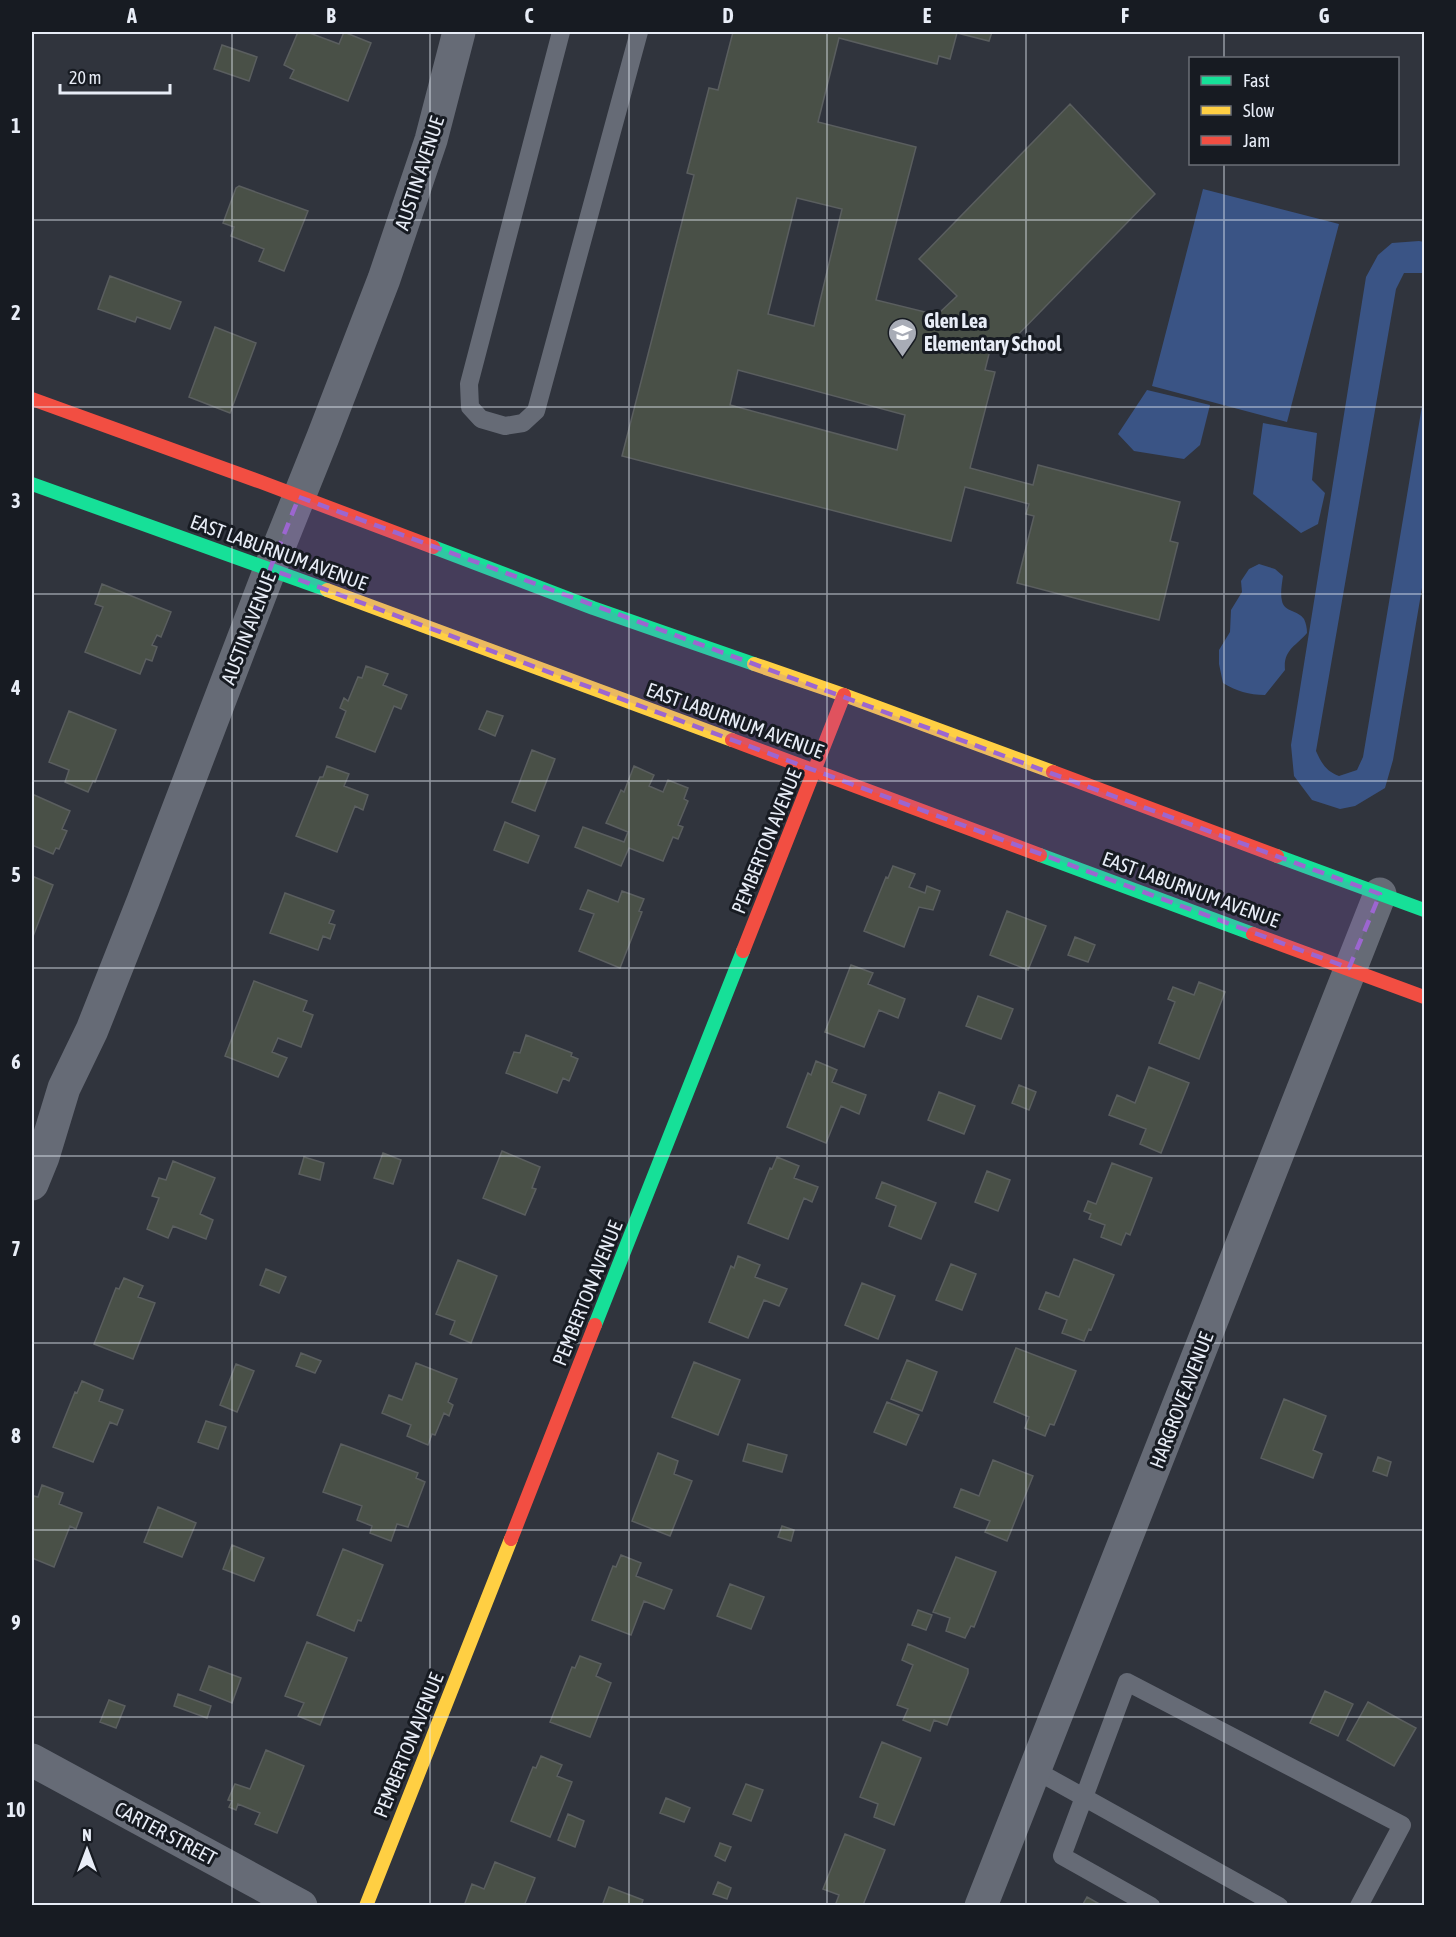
<svg xmlns="http://www.w3.org/2000/svg" width="1456" height="1937" font-family="'Asap Condensed',sans-serif">
  <rect width="100%" height="100%" fill="#30343d"/>
  <path fill="#3a5485" d="M1203 189 1339 224 1287 422 1152 386Z
    M1419 241 1424 242V273H1404L1396 289 1316 751C1322 764 1326 771 1339 776L1357 770 1363 757 1424 394V576L1393 760 1385 788 1355 806 1340 809 1312 800 1294 776 1291 745 1366 277 1378 255 1392 243Z
    M1147 390 1210 405 1200 445 1184 459 1134 451 1118 434Z
    M1263 423 1317 433 1312 480 1325 493 1318 524 1301 533 1253 494Z
    M1259 564 1275 569 1283 576C1282 584 1280 593 1282 601 1284 612 1298 610 1304 619 1306 623 1307 628 1307 633 1296 646 1283 650 1285 670L1265 695C1249 695 1236 691 1223 683L1219 664V650L1230 632 1231 610 1242 592 1241 581 1249 569Z"/>
  <path fill="#495047" stroke="#5a5e5f" stroke-width="1.5" fill-rule="evenodd" d="M298 32H307L339 44 344 32 371 43 348 101 290 78 294 70 284 65Z
    M733 32H992L989 41 957 33 950 59 939 56 937 64 839 38 818 122 916 147 876 300 937 315 957 296 919 259 1070 104 1155 194 1007 346 992 342 985 370 995 372 970 468 1033 485 1038 465 1180 502 1170 541 1178 543 1159 620 1017 583 1034 516 1026 514 1029 504 965 487 951 541 622 456 694 175 687 173 709 88 718 90ZM797 198 842 209 814 326 768 314ZM738 370 905 415 897 450 730 405Z
    M222 45 257 57 249 81 214 69Z
    M239 186 308 211 284 271 259 261 264 249 231 236 234 227 223 223 236 188Z
    M110 276 181 302 170 329 137 317 135 322 98 309Z
    M215 327 256 343 230 413 189 397Z
    M102 584 171 612 161 637 157 635 152 645 157 647 152 661 146 659 140 674 85 652 103 607 95 604Z
    M366 666 388 674 383 685 407 695 401 709 394 706 375 752 336 737 346 711 340 708 344 698 348 701 358 677 362 678Z
    M69 711 116 730 95 782 93 781 88 792 65 782 69 770 49 762Z
    M487 711 503 716 495 736 479 729Z
    M532 750 555 759 535 811 512 802Z
    M327 766 349 774 344 786 368 795 363 810 355 806 337 852 296 836 320 777H323Z
    M634 766 654 775 649 786 663 792 668 780 688 788 684 799 688 801 678 825 683 827 678 839 673 837 663 861 629 848 621 866 575 847 583 827 624 842 628 832 606 823 621 790 624 792Z
    M32 794 70 811 62 829 67 831 59 849 56 848 53 854 32 845Z
    M505 822 539 836 528 863 494 850Z
    M893 866 915 874 909 887 925 893 927 886 940 891 933 910 919 907 904 947 864 931 886 877 888 878Z
    M32 876 53 885 32 939Z
    M588 890 618 902 622 891 644 899 639 911 642 912 620 968 579 951 594 914 580 909Z
    M285 893 334 911 329 923 335 925 330 939 323 936 318 950 270 933Z
    M1007 911 1046 926 1028 970 990 955Z
    M1075 937 1095 945 1088 962 1068 955Z
    M851 965 873 973 868 984 905 999 898 1018 879 1010 864 1047 825 1032Z
    M254 981 307 1001 303 1011 313 1015 301 1047 278 1038 272 1052 287 1058 278 1077 225 1056Z
    M1199 982 1225 992 1199 1059 1159 1043 1175 1002 1168 999 1173 987 1194 995Z
    M978 996 1013 1009 1001 1039 966 1026Z
    M526 1035 572 1053 571 1056 578 1059 569 1081 563 1078 557 1093 506 1073 514 1052 520 1053Z
    M816 1061 837 1070 832 1082 866 1095 859 1114 841 1106 826 1143 787 1127 808 1073 811 1075Z
    M1149 1067 1189 1083 1161 1153 1140 1144 1146 1129 1109 1115 1117 1095 1135 1103Z
    M1019 1085 1036 1092 1029 1110 1012 1103Z
    M939 1092 975 1106 964 1134 928 1120Z
    M502 1151 540 1167 532 1188 536 1189 525 1215 483 1198Z
    M383 1153 401 1160 393 1184 374 1178Z
    M304 1157 324 1163 320 1180 299 1174Z
    M777 1157 799 1166 794 1178 818 1187 812 1202 804 1198 788 1239 748 1223 770 1168 772 1169Z
    M173 1161 215 1178 200 1214 213 1220 206 1239 173 1226 168 1238 147 1229 159 1198 152 1196 159 1178 166 1180Z
    M1112 1163 1152 1178 1130 1235 1126 1233 1121 1245 1101 1237 1105 1225 1089 1219 1091 1214 1084 1211 1088 1201 1096 1204Z
    M987 1171 1010 1180 998 1211 975 1202Z
    M882 1182 936 1203 921 1239 889 1226 896 1206 876 1198Z
    M738 1256 760 1265 755 1277 787 1289 779 1306 764 1300 748 1338 709 1322 731 1266 734 1268Z
    M1074 1259 1114 1275 1091 1330 1089 1329 1084 1341 1062 1333 1067 1320 1039 1309 1046 1292 1059 1297Z
    M458 1260 497 1276 471 1343 450 1334 455 1321 436 1314Z
    M951 1264 976 1274 962 1310 936 1300Z
    M266 1269 286 1277 279 1293 260 1285Z
    M124 1278 143 1286 138 1297 155 1303 133 1359 94 1344 116 1288 119 1289Z
    M862 1283 895 1296 878 1339 845 1325Z
    M1016 1348 1076 1371 1054 1425 1050 1424 1045 1436 1025 1428 1029 1417 994 1402Z
    M301 1353 321 1361 315 1373 296 1366Z
    M907 1360 937 1372 922 1411 891 1399Z
    M694 1362 740 1380 718 1435 672 1417Z
    M416 1363 457 1379 448 1402 453 1405 449 1416 444 1413 435 1435 432 1434 428 1445 407 1436 411 1425 382 1413 389 1395 402 1400Z
    M236 1364 254 1371 237 1412 220 1405Z
    M82 1381 103 1390 99 1401 123 1410 117 1425 110 1422 93 1462 53 1447 75 1392 77 1393Z
    M1284 1399 1326 1416 1313 1450 1322 1454 1313 1478 1261 1458Z
    M887 1402 919 1415 906 1445 874 1432Z
    M206 1421 226 1427 218 1449 198 1442Z
    M341 1444 418 1473 416 1478 425 1482 408 1527 397 1524 391 1541 370 1533 372 1526 357 1520 362 1506 323 1492Z
    M748 1444 787 1455 782 1472 743 1461Z
    M658 1453 678 1461 674 1474 692 1481 670 1536 632 1521Z
    M1378 1457 1391 1462 1387 1476 1373 1471Z
    M993 1460 1033 1476 1007 1541 985 1532 990 1521 954 1507 961 1489 979 1496Z
    M42 1485 63 1493 59 1504 82 1513 76 1529 70 1526 54 1567 32 1558V1503L34 1496 38 1497Z
    M158 1507 196 1523 182 1557 144 1542Z
    M782 1526 794 1530 791 1541 778 1537Z
    M232 1545 264 1558 254 1581 223 1569Z
    M343 1549 383 1565 361 1621 358 1620 354 1631 317 1615Z
    M621 1555 641 1563 636 1576 672 1590 664 1609 644 1601 631 1635 592 1620 613 1566 616 1567Z
    M956 1557 996 1572 974 1627 971 1626 965 1638 946 1631 950 1618 933 1612Z
    M730 1584 764 1597 751 1629 717 1616Z
    M918 1610 932 1615 926 1630 912 1625Z
    M307 1642 347 1658 320 1725 298 1716 304 1703 285 1696Z
    M908 1644 968 1669V1673L947 1725 934 1720 930 1731 903 1720 908 1709 897 1705 913 1665 902 1660Z
    M580 1656 601 1664 596 1676 611 1683 590 1737 550 1722 572 1667 575 1668Z
    M209 1666 241 1678 232 1703 200 1690Z
    M1325 1691 1353 1704 1338 1736 1310 1723Z
    M178 1694 211 1706 207 1718 174 1706Z
    M109 1700 125 1706 116 1728 100 1722Z
    M1368 1702 1416 1728 1394 1766 1347 1740Z
    M882 1742 921 1758 894 1825 874 1817 878 1804 860 1797Z
    M266 1750 304 1766 277 1833 255 1824 260 1813 238 1804 236 1810 229 1807 232 1801 228 1800 235 1784 250 1789Z
    M541 1756 562 1765 557 1776 572 1782 550 1837 511 1821 533 1767 536 1768Z
    M746 1784 763 1790 751 1821 733 1814Z
    M666 1798 690 1808 684 1822 660 1813Z
    M568 1814 584 1821 575 1847 558 1840Z
    M845 1834 885 1850 863 1905 835 1906 839 1895 823 1889Z
    M720 1843 731 1847 725 1861 715 1856Z
    M495 1862 535 1878 524 1906H464L472 1884 484 1889Z
    M718 1882 731 1888 727 1899 713 1894Z
    M609 1887 643 1900 641 1906H602Z
    M1087 1897 1103 1906H1082Z"/>
  <g fill="none" stroke-linecap="round" stroke-linejoin="round">
    <path stroke="#666b76" stroke-width="18" d="M561 32 469 384 470 407 481 419 505 426 523 423 536 411 639 32
      M1035 1770 1279 1906
      M1151 1906 1062 1856 1127 1682 1402 1825 1359 1906"/>
    <path stroke="#666b76" stroke-width="33" d="M32 1184 43 1157 64 1088 92 1030 143 901 270 569 323 437 384 279 431 140 459 32
      M32 1760 301 1906
      M981 1906 1380 894"/>
    <path stroke="#16e098" stroke-width="14" d="M32 484 327 590
      M433 547 593 608 754 664
      M1040 855 1253 934
      M1277 856 1424 910
      M595 1325 743 951"/>
    <path stroke="#ffcf43" stroke-width="14" d="M327 590 732 740
      M754 664 844 695 1053 772
      M366 1906 511 1539"/>
    <path stroke="#f24e42" stroke-width="14" d="M32 399 261 482 433 547
      M732 740 1040 855
      M1053 772 1277 856
      M1253 934 1424 997
      M743 951 844 695
      M511 1539 595 1325"/>
  </g>
  <path fill="#9c66d0" fill-opacity="0.2" stroke="#9c66d0" stroke-width="4.5" stroke-dasharray="12 8" stroke-linejoin="round" d="M299 497 1380 894 1349 968 270 569Z"/>
  <path fill="none" stroke="#e8edf7" stroke-width="1.5" stroke-opacity="0.55" d="M232 32V1906M430 32V1906M629 32V1906M827 32V1906M1026 32V1906M1224 32V58M1224 164V1906M32 220H1424M32 407H1424M32 594H1424M32 781H1424M32 968H1424M32 1156H1424M32 1343H1424M32 1530H1424M32 1717H1424"/>
  <defs>
    <symbol id="school-pin" viewBox="-11 -11 22 30"><path d="M0 17L-7.5 6A9.5 9.5 0 1 1 7.5 6Z" fill="#a8acb6" stroke="#171b22"/><path d="M0-5L7-2L0 1L-7-2ZM-4 1L0 2.5L4 1V4Q0 6-4 4Z" fill="#fff"/></symbol>
  </defs>
  <g fill-rule="evenodd">
    <use href="#school-pin" x="886" y="316" width="33" height="45"/>
  </g>
  <g text-anchor="middle" dominant-baseline="central" stroke-width="6" stroke-linejoin="round" paint-order="stroke">
    <g font-size="20" fill="#e8edf7" stroke="#171b22">
      <text transform="translate(419 173) rotate(-72)">AUSTIN AVENUE</text>
      <text transform="translate(279 552) rotate(20)">EAST LABURNUM AVENUE</text>
      <text transform="translate(248 628) rotate(-69)">AUSTIN AVENUE</text>
      <text transform="translate(735 720) rotate(20)">EAST LABURNUM AVENUE</text>
      <text transform="translate(766 841) rotate(-68)">PEMBERTON AVENUE</text>
      <text transform="translate(1191 889) rotate(20)">EAST LABURNUM AVENUE</text>
      <text transform="translate(587 1293) rotate(-68)">PEMBERTON AVENUE</text>
      <text transform="translate(1181 1400) rotate(-69)">HARGROVE AVENUE</text>
      <text transform="translate(408 1745) rotate(-68)">PEMBERTON AVENUE</text>
      <text transform="translate(166 1833) rotate(28)">CARTER STREET</text>
    </g>
    <g font-size="20" font-weight="bold" fill="#e8edf7" stroke="#171b22" text-anchor="start">
      <text x="924" y="320">Glen Lea<tspan x="924" dy="23">Elementary School</tspan></text>
    </g>
  </g>
  <rect width="1456" height="1937" fill="none" stroke="#171b22" stroke-width="66"/>
  <rect x="1189" y="57" width="210" height="108" fill="#171b22" stroke="#6b6f77" stroke-width="1.5"/>
  <rect x="1201" y="76" width="30" height="9" fill="#16e098" stroke="#6b6f77" stroke-width="1.5"/>
  <text x="1243" y="87" font-size="18" fill="#e8edf7">Fast</text>
  <rect x="1201" y="106" width="30" height="9" fill="#ffcf43" stroke="#6b6f77" stroke-width="1.5"/>
  <text x="1243" y="117" font-size="18" fill="#e8edf7">Slow</text>
  <rect x="1201" y="136" width="30" height="9" fill="#f24e42" stroke="#6b6f77" stroke-width="1.5"/>
  <text x="1243" y="147" font-size="18" fill="#e8edf7">Jam</text>
  <g transform="translate(87 1850)" stroke="#171b22" stroke-width="4.5" paint-order="stroke">
  <path d="M0-4.5L10 22L0 15L-10 22Z" fill="#e8edf7"/>
  <text y="-9" font-size="16" font-weight="bold" text-anchor="middle" fill="#e8edf7">N</text>
  </g>
  <path d="M60 84v9h110v-9" fill="none" stroke="#e8edf7" stroke-width="3"/>
  <text x="69" y="84" font-size="18" fill="#e8edf7" stroke="#171b22" stroke-width="4.5" paint-order="stroke">20 m</text>
  <rect x="33" y="33" width="1390" height="1871" fill="none" stroke="#e8edf7" stroke-width="2"/>
  <g font-size="20" text-anchor="middle" font-weight="bold" fill="#e8edf7">
    <text x="132" y="23">A</text>
    <text x="331" y="23">B</text>
    <text x="529" y="23">C</text>
    <text x="728" y="23">D</text>
    <text x="927" y="23">E</text>
    <text x="1125" y="23">F</text>
    <text x="1324" y="23">G</text>
    <text x="16" y="133">1</text>
    <text x="16" y="320">2</text>
    <text x="16" y="508">3</text>
    <text x="16" y="695">4</text>
    <text x="16" y="882">5</text>
    <text x="16" y="1069">6</text>
    <text x="16" y="1256">7</text>
    <text x="16" y="1443">8</text>
    <text x="16" y="1630">9</text>
    <text x="16" y="1817">10</text>
  </g>
</svg>
